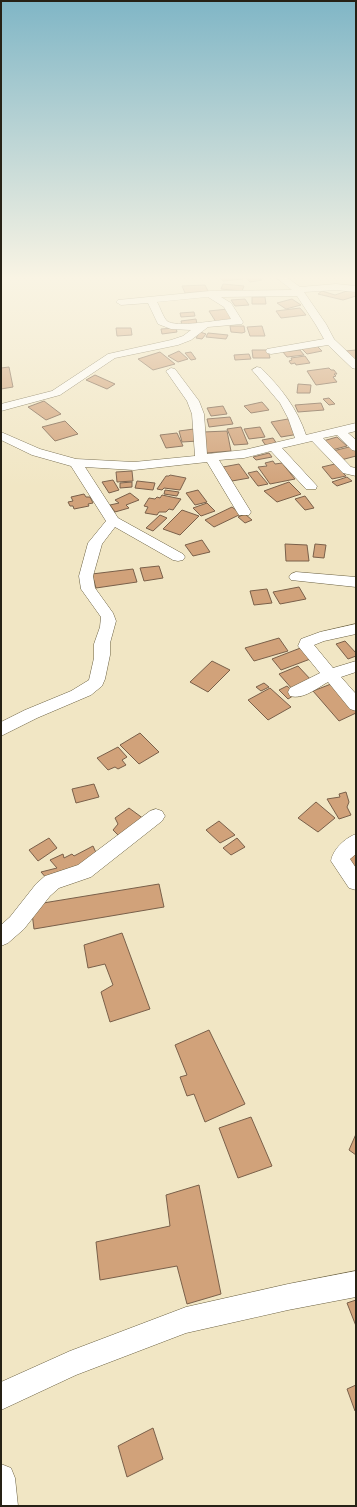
<svg xmlns="http://www.w3.org/2000/svg" width="357" height="1507" font-family="Jost,sans-serif">
  <rect width="100%" height="100%" fill="#f1e6c4"/>
  <path fill="#d1a27a" stroke="#7a604a" d="M219 276H240L243 279 223 281Z
    M244 276H263L261 277 263 278 260 279 262 280 250 282Z
    M223 284 244 286 242 291 221 289Z
    M205 285 208 291 185 293 182 286Z
    M353 289 356 291V296L343 300 318 294 322 291 335 295Z
    M252 297H265L266 304H252Z
    M245 299 249 305 235 306 231 300Z
    M292 299 301 305 286 309 277 303Z
    M300 308 306 315 281 318 276 311Z
    M228 309 234 320 216 322 209 311Z
    M194 312 195 316 181 317 180 313Z
    M196 319 197 324 182 325 181 321Z
    M230 326H244L245 332 242 333 231 332Z
    M262 326 265 336H250L247 327Z
    M116 328H131L132 335 117 336Z
    M176 328 177 332 162 334 161 329Z
    M200 332 206 334 202 339 196 338Z
    M208 333 228 335 226 339 206 337Z
    M316 345 322 351 307 354 301 348Z
    M252 350H268L270 358H253Z
    M300 350 304 355 287 357 283 352Z
    M356 350V359H352L346 351Z
    M179 351 188 359 178 362 168 356Z
    M160 352 175 364 153 370 138 359Z
    M191 352 196 359 191 360 185 353Z
    M249 354 251 359 235 360 234 355Z
    M305 356 310 363 296 365 295 363 291 364 289 361 292 360 291 358Z
    M9 367 13 387 1 389V368Z
    M329 368 331 370H334L337 374H334L336 376 333 377 337 382 316 385 307 371Z
    M95 375 115 384 107 389 86 380Z
    M298 384 311 385 310 393H297Z
    M329 398 335 404 329 405 323 399Z
    M44 401 61 414 46 420 28 407Z
    M262 402 269 410 251 413 244 406Z
    M321 403 324 410 298 412 295 405Z
    M223 406 227 414 211 416 207 408Z
    M230 417 233 424 209 427 207 419Z
    M288 419 299 434 281 437 271 422Z
    M65 421 78 434 55 441 42 427Z
    M241 427 248 444 234 445 227 429Z
    M260 427 265 437 249 439 244 429Z
    M194 429 198 441 182 442 179 431Z
    M227 431 231 451 206 453 203 432Z
    M177 433 183 446 166 448 160 435Z
    M337 437 347 446 332 450 323 441Z
    M273 438 277 444 266 446 262 440Z
    M353 446 356 449V456L341 460 333 451Z
    M269 453 272 457 256 460 253 457Z
    M273 461 275 464 282 463 295 479 270 484 258 467 267 466 265 463Z
    M239 464 249 478 232 481 223 467Z
    M335 464 346 476 332 479 322 467Z
    M132 471 133 481 117 482 116 472Z
    M257 471 268 484 258 486 248 473Z
    M170 475 186 478 180 490 164 488 162 490 157 489 166 476H169Z
    M347 477 352 481 337 486 332 482Z
    M113 480 119 490 109 493 102 482Z
    M137 481 155 483 153 490 135 488Z
    M132 482V487L120 488V483Z
    M289 482 301 494 277 502 264 491Z
    M165 490 179 492 177 496 164 494Z
    M198 490 207 502 195 505 186 493Z
    M130 493 139 500 126 505 129 508 115 512 110 505 119 503 115 500Z
    M84 494 86 497H90L93 503 88 504 89 506 74 509 73 506H70L68 502 73 501 71 497Z
    M162 495 181 499 173 510 169 509 166 512H159L157 515 145 513 148 507 144 506 149 498 155 499 157 497 160 498Z
    M305 496 314 508 305 510 295 499Z
    M207 503 215 511 201 516 193 508Z
    M232 507 241 514 214 527 205 520Z
    M182 510 199 516 180 535 163 529Z
    M245 514 252 520 245 523 238 517Z
    M160 515 167 518 153 531 146 528Z
    M202 540 210 552 193 556 185 545Z
    M285 544 307 545 309 561H286Z
    M315 544 326 545 324 558 313 557Z
    M159 566 163 578 144 581 140 568Z
    M133 569 137 582 96 588 92 574Z
    M299 587 306 599 280 604 273 592Z
    M267 589 272 603 254 605 250 591Z
    M279 638 288 651 254 661 245 648Z
    M345 641 356 653V656L348 659 336 644Z
    M303 647 313 658 281 670 272 659Z
    M212 661 230 670 208 692 190 682Z
    M298 666 312 681 293 690 279 674Z
    M264 683 269 687 261 691 256 687Z
    M331 684 356 712V713L339 721 313 691Z
    M287 686 296 694 288 699 279 690Z
    M270 688 291 707 268 720 248 700Z
    M140 733 159 752 139 764 120 745Z
    M118 747 127 757 122 760 126 765 118 769 115 767 108 770 97 758Z
    M94 784 99 797 76 803 72 789Z
    M346 792 349 802 347 807 351 815 339 819 327 799 340 797 339 794Z
    M316 802 335 818 318 832 298 818Z
    M129 808 144 819 120 837 113 830 118 824 115 818Z
    M219 821 235 835 220 843 206 830Z
    M49 838 57 848 38 861 29 850Z
    M237 838 245 847 231 855 223 848Z
    M93 846 98 857 48 880 41 872 57 868 50 860 63 854 64 858 72 854 74 856Z
    M356 852V870L346 859Z
    M159 884 164 907 34 929 31 905Z
    M122 933 150 1009 110 1022 101 992 113 985 105 964 88 968 84 945Z
    M209 1030 245 1104 205 1122 194 1094 187 1096 180 1077 187 1075 175 1045Z
    M251 1117 272 1166 238 1178 219 1128Z
    M356 1134V1155L349 1150Z
    M199 1185 221 1294 187 1304 177 1266 100 1280 96 1242 170 1226 166 1195Z
    M356 1300V1326L347 1303Z
    M356 1385V1410L355 1411 347 1389Z
    M153 1428 163 1459 127 1477 118 1446Z"/>
  <g fill="none" stroke-linecap="round" stroke-linejoin="round">
    <defs>
      <path id="minor" d="M274 276H285L300 287 336 284 356 286V292L336 290 304 292 326 324 334 339 356 360V369L352 368 328 345 271 354 267 353 266 351 267 349 324 339 316 325 297 296 221 297 231 303 243 322 242 324 208 327 191 340 178 345 115 358 60 395 1 411V404L52 391 108 354 171 340 183 336 191 330 171 329 158 324 148 303 121 305 116 302 118 300 210 291 292 290ZM208 297 224 307 231 319C219 320 175 328 167 321 163 317 160 307 157 302Z
        M257 367 261 368C281 388 297 408 306 435L356 423V431L348 433 356 440V451L352 450 337 435 323 438 351 467 356 468V476L343 473 312 441 282 448 317 486 316 489H306L271 451 244 458 219 460 251 512 249 515H239L237 512 207 462 134 470 85 467 118 518 183 554 185 557 183 560 178 561 173 560 115 527 102 544 93 576 95 588 113 613 116 621 110 643V655L105 679 102 686 91 695 37 718 1 736V722L25 710 71 691 89 680 94 658V644L100 627 101 617 81 589 79 576 88 543 106 521 71 466 32 455 1 440V432L40 449 76 459 134 462 195 456 192 414 187 401 166 371 171 368 175 369 199 401 204 414 207 454 244 450 295 438 288 418 280 403 252 370Z
        M296 572 356 577V587L291 580 289 577 291 574Z
        M356 624V634L324 641 314 645 333 668 356 661V672L341 677 356 694V711L350 709 328 682C317 688 303 700 290 696L288 692 290 688 320 673 298 646 301 639 320 632Z
        M156 809 162 811 165 816 162 821 91 877 59 888 50 896 24 929 8 943 1 946V925L10 917 36 884 45 876 78 865 150 811Z
        M356 834V854L350 859 356 868V890L349 888 331 861C333 849 345 838 356 834Z
        M356 1271V1297L288 1310 186 1333 76 1375 1 1410V1382L70 1351 186 1307 288 1284Z
        M1 1464 11 1468 15 1478 18 1506H1Z"/>
    </defs>
    <use href="#minor" stroke="#6b6142" stroke-width="1"/>
    <use href="#minor" fill="#fff" fill-rule="evenodd"/>
  </g>
  <linearGradient id="sky" x2="0" y2="1"><stop stop-color="#80b6c6"/><stop offset="0.57" stop-color="#f9f4e4"/><stop offset="1" stop-color="#f9f4e4" stop-opacity="0"/></linearGradient>
  <rect width="357" height="487" fill="url(#sky)"/>
  <rect width="357" height="1507" fill="none" stroke="#262115" stroke-width="4"/>
</svg>
